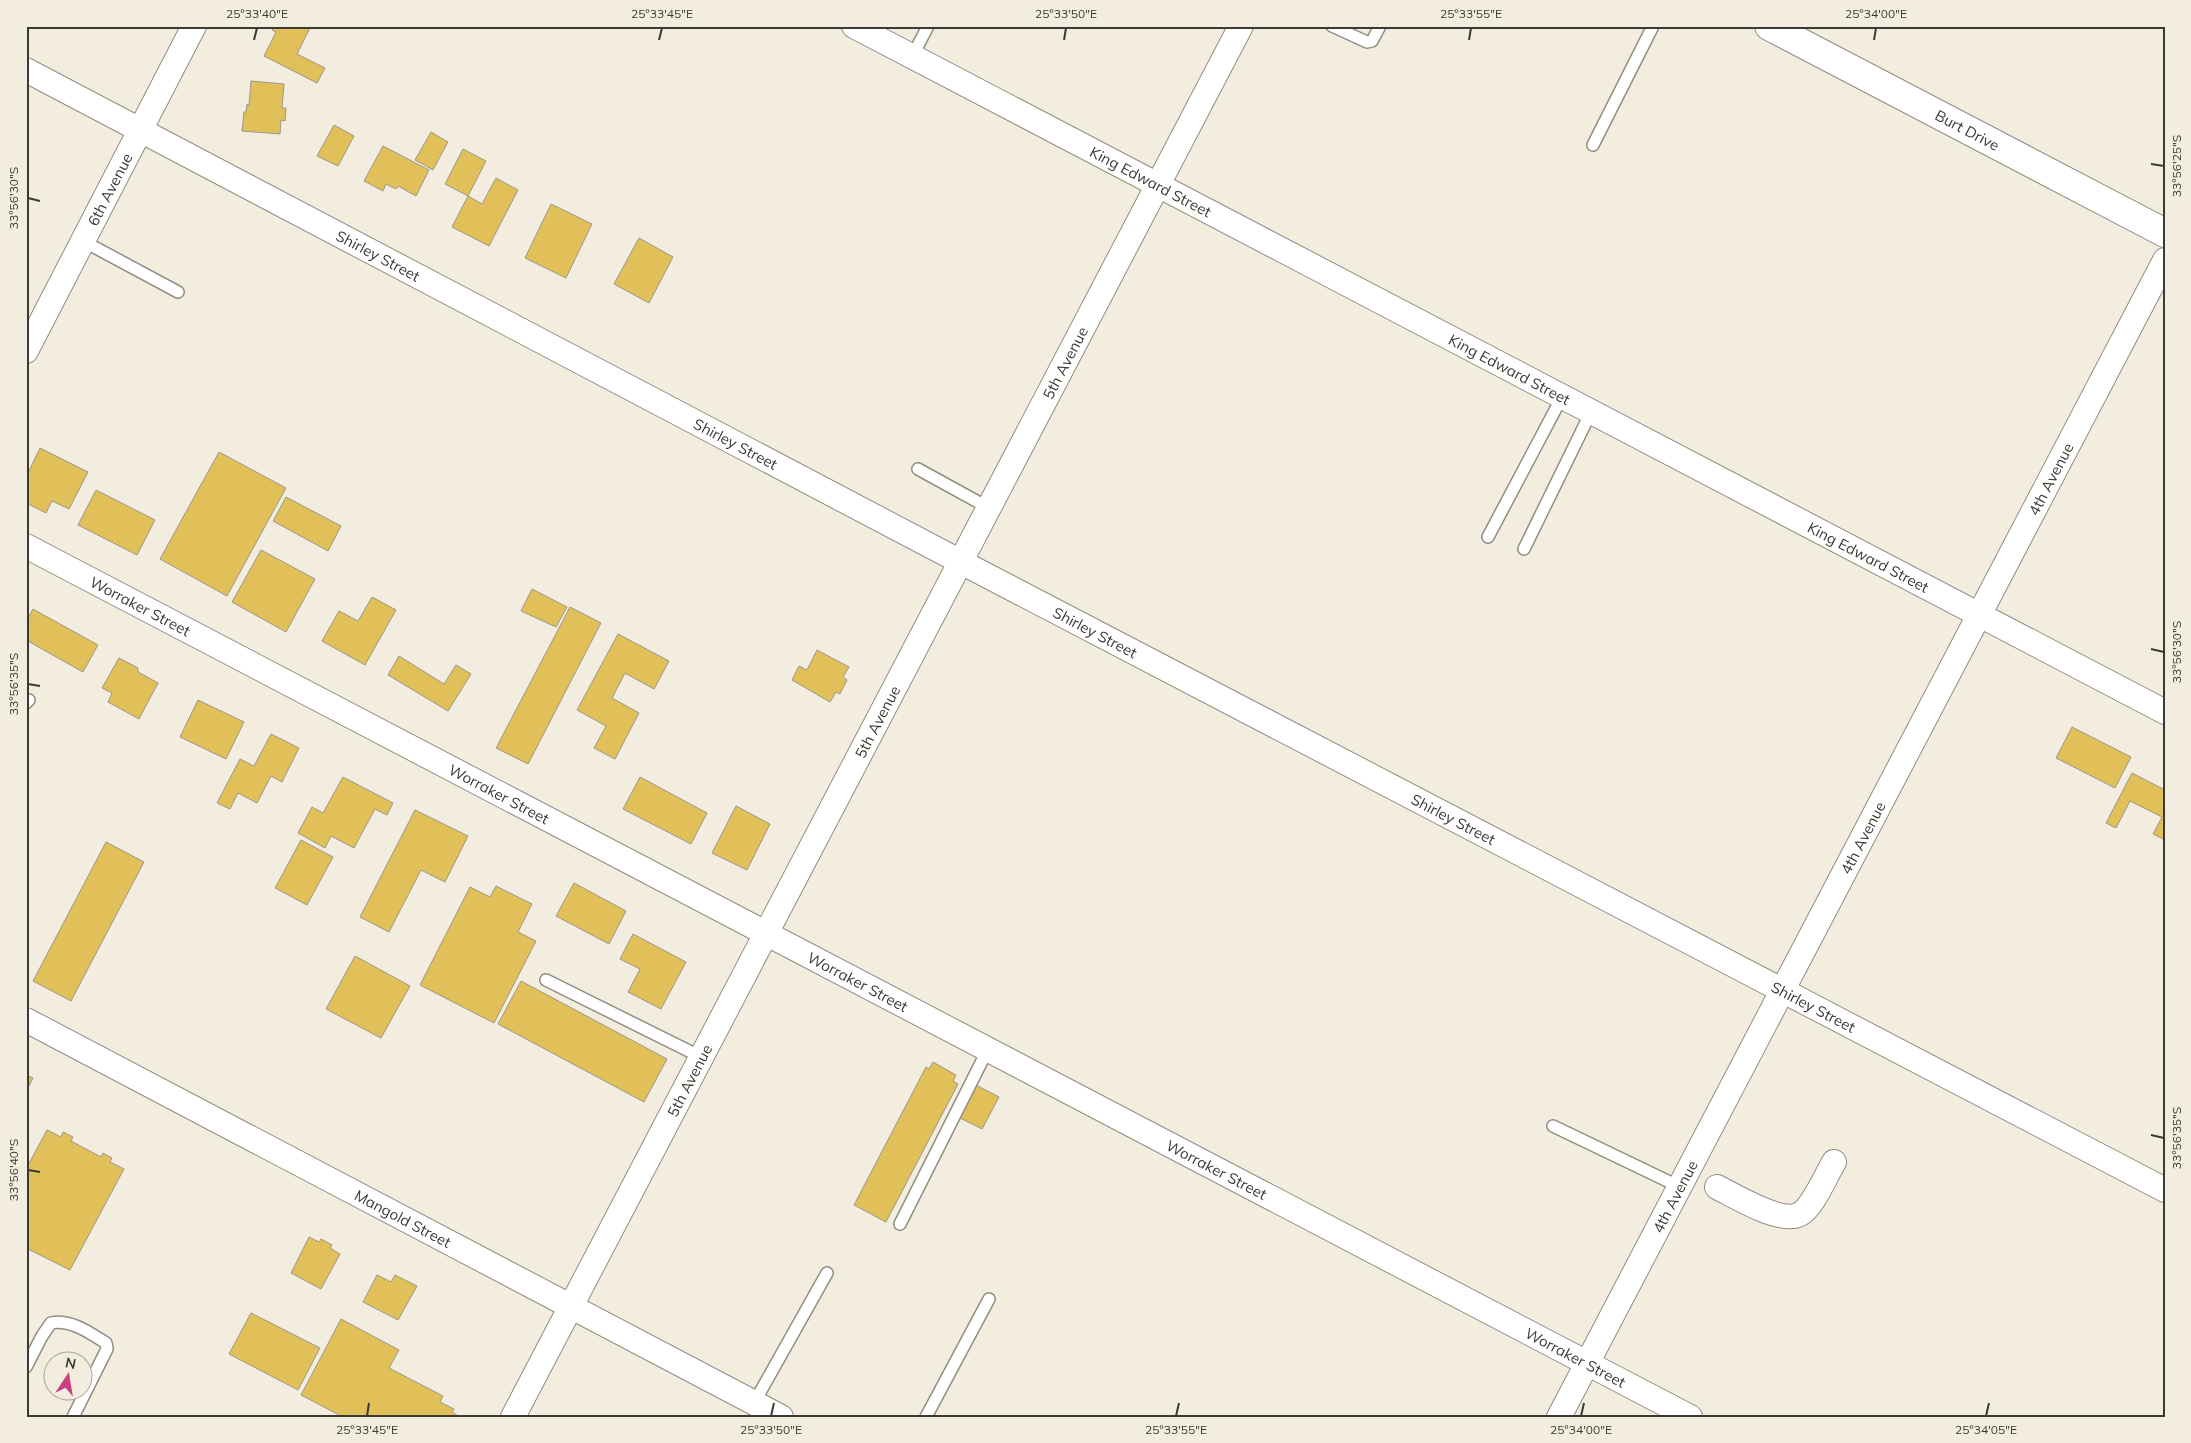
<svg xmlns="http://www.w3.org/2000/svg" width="2191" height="1443" font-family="Mulish,sans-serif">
  <rect width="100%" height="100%" fill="#f2eddf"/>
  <path fill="#e2c059" stroke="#9b978a" d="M274 26H311L297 54 325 68 317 83 264 56 276 32 272 30Z
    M251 81 284 84 282 108H286L285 121 281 120 280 134 242 131 244 112H246L247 104 249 105Z
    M334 125 354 136 338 166 317 156Z
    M431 132 448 142 433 170 415 160Z
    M383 146 429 170 416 196 398 186 396 189 386 184 383 191 364 181Z
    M463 149 486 161 468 196 445 184Z
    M496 178 518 190 489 246 452 227 468 196 482 204Z
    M551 204 592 224 566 278 525 258Z
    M639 238 673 257 649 303 614 284Z
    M40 448 88 472 69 509 52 501 46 513 26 503V477Z
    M219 452 286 488 227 596 160 559Z
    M96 490 155 520 137 555 78 525Z
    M286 497 341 526 328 551 273 521Z
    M261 550 315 579 286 632 232 602Z
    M532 589 567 607 556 627 521 611Z
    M372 597 396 610 365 665 322 641 339 611 358 621Z
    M570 607 601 623 528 764 496 748Z
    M33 609 98 645 83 672 26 640V622Z
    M618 634 669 661 654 689 625 673 612 698 639 713 615 759 594 748 606 726 577 710Z
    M817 650 849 667 843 677 847 680 840 694 836 692 830 702 792 680 799 666 807 670Z
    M399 656 444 684 456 665 471 674 448 711 388 675Z
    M119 658 138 668V672L158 683 139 719 108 702 112 693 102 688Z
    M198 700 244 722 226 759 180 737Z
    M2072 727 2131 757 2115 788 2056 758Z
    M271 734 299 748 282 782 271 776 257 803 238 793 230 809 217 803 240 759 254 766Z
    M2132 773 2165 790V840L2153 834 2162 817 2130 801 2116 828 2106 823Z
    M343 777 393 803 387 815 375 809 354 848 331 836 325 848 298 833 312 807 323 813Z
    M640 777 707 813 691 844 623 809Z
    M736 806 770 824 747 870 712 853Z
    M415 810 468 836 445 882 421 870 389 932 360 917Z
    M301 840 333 857 307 905 275 888Z
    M106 842 144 862 71 1001 33 981Z
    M574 883 626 911 609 944 556 916Z
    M496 886 532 904 518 932 536 941 494 1023 420 985 470 887 490 897Z
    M633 934 686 962 661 1009 628 992 640 969 620 959Z
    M355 956 410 986 381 1038 326 1009Z
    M521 981 667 1059 644 1102 498 1024Z
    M933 1062 956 1075 953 1081 958 1084 886 1222 854 1205 926 1067 929 1069Z
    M26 1075 33 1078 26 1092Z
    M976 1085 999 1097 982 1129 960 1118Z
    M47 1130 61 1137 63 1132 73 1137 71 1141 101 1157 103 1153 112 1158 110 1162 124 1169 70 1270 26 1248V1169Z
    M309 1237 319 1242 321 1239 332 1245 330 1248 340 1254 321 1289 291 1273Z
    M377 1275 391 1282 395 1275 417 1286 398 1320 363 1302Z
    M251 1313 320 1348 298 1390 229 1354Z
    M341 1319 399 1350 389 1368 443 1396 440 1402 454 1409 452 1412 460 1417H343L301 1395Z"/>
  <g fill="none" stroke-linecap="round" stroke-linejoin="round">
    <defs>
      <path id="service" d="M1332 26 1367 42 1372 41 1380 26
        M912 57 928 26
        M1593 145 1653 26
        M83 241 178 292
        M918 469 989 508
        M1488 537 1562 397
        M1524 549 1591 412
        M26 703 29 700
        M546 980 701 1057
        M1553 1126 1680 1187
        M900 1224 988 1049
        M26 1367 42 1336 51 1323C71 1319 90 1333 106 1343L107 1349 73 1417
        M754 1403 827 1273
        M926 1417 989 1299"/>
      <g id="minor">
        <path id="s1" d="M854 26 2165 712"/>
        <path id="s2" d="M26 70 961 562 2165 1190"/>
        <path id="s3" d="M26 351 194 26"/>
        <path id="s4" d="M26 546 1690 1417"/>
        <path id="s5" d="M26 1020 781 1417"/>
        <path d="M1717 1187C1735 1196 1782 1225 1800 1214 1813 1207 1826 1175 1834 1162"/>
        <path id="s6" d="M513 1417 1241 26"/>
        <path id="s7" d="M1559 1417 2165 260"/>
      </g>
      <g id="tertiary">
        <path id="s8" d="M1769 26 2165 233"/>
      </g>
    </defs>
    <use href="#service" stroke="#928e80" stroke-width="14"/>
    <use href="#minor" stroke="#928e80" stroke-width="26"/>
    <use href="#tertiary" stroke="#928e80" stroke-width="30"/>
    <use href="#service" stroke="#fff" stroke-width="11"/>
    <use href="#minor" stroke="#fff" stroke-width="24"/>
    <use href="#tertiary" stroke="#fff" stroke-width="28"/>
  </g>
  <path fill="none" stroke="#3b3933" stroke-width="2" d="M254 40 257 28M659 40 662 28M1064 40 1066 28M1469 40 1471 28M1874 40 1876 28M2151 164 2164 166M28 198 40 201M2151 649 2164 652M28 684 40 686M2151 1135 2164 1138M28 1170 40 1172M367 1416 369 1403M771 1416 774 1403M1176 1416 1179 1403M1581 1416 1584 1403M1986 1416 1989 1403"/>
  <g text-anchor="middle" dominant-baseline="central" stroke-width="5" stroke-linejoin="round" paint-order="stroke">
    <g font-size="15" fill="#3b3933" stroke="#f2eddf">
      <text stroke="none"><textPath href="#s8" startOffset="224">Burt Drive</textPath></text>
      <text stroke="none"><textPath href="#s1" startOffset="335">King Edward Street</textPath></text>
      <text stroke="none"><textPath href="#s3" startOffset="182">6th Avenue</textPath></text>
      <text stroke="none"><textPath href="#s2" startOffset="398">Shirley Street</textPath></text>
      <text stroke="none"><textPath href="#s6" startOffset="1190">5th Avenue</textPath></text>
      <text stroke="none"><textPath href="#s1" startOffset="740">King Edward Street</textPath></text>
      <text stroke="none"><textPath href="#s2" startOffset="802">Shirley Street</textPath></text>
      <text stroke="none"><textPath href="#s7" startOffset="1059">4th Avenue</textPath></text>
      <text stroke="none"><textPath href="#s1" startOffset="1145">King Edward Street</textPath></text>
      <text stroke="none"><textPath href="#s4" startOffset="129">Worraker Street</textPath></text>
      <text stroke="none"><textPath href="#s2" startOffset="1208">Shirley Street</textPath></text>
      <text stroke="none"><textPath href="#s6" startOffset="785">5th Avenue</textPath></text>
      <text stroke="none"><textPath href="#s4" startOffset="534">Worraker Street</textPath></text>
      <text stroke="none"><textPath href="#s2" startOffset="1612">Shirley Street</textPath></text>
      <text stroke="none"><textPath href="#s7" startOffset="654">4th Avenue</textPath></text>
      <text stroke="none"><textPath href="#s4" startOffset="939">Worraker Street</textPath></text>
      <text stroke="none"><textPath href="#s2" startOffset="2018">Shirley Street</textPath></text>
      <text stroke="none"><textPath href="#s6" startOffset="380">5th Avenue</textPath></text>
      <text stroke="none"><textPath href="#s4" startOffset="1344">Worraker Street</textPath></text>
      <text stroke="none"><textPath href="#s7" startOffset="249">4th Avenue</textPath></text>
      <text stroke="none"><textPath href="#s5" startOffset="426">Mangold Street</textPath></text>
      <text stroke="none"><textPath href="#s4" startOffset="1749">Worraker Street</textPath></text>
    </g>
  </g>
  <rect width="2191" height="1443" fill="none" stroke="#f2eddf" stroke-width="55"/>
  <g transform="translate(68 1376) rotate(12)"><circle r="24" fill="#f2eddf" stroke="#a9a59a"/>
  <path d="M0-4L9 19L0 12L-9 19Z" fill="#c84182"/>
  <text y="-8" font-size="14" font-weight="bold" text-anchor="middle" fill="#3b3933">N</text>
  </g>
  <rect x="28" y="28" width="2136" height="1388" fill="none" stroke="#3b3933" stroke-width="2"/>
  <g font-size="12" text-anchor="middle" fill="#3b3933">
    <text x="257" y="18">25°33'40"E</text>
    <text x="662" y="18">25°33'45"E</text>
    <text x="1066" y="18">25°33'50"E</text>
    <text x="1471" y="18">25°33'55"E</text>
    <text x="1876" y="18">25°34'00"E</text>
    <text transform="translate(2177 166) rotate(-90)" y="4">33°56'25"S</text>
    <text transform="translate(14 198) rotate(-90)" y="4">33°56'30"S</text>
    <text transform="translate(2177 652) rotate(-90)" y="4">33°56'30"S</text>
    <text transform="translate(14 684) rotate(-90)" y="4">33°56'35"S</text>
    <text transform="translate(2177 1138) rotate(-90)" y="4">33°56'35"S</text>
    <text transform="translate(14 1170) rotate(-90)" y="4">33°56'40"S</text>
    <text x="367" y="1434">25°33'45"E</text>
    <text x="771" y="1434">25°33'50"E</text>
    <text x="1176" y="1434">25°33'55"E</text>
    <text x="1581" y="1434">25°34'00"E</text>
    <text x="1986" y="1434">25°34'05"E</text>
  </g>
</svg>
